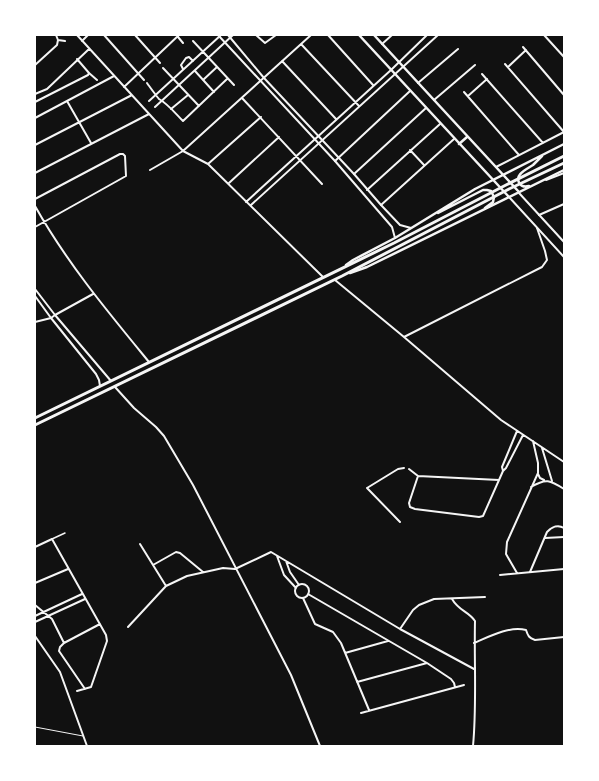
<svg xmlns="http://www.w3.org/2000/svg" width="599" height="781" font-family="Inter,sans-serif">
  <rect width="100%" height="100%" fill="#111"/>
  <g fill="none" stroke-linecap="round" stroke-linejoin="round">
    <path stroke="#f5f5f5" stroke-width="1" d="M35 727 83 736"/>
    <path stroke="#f5f5f5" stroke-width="1.5" d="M52 539 65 533"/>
    <path stroke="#f5f5f5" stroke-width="2" d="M56 35 58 40
      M77 35 183 151 208 164 323 277
      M104 35 144 80
      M135 35 160 63
      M256 35 265 43 276 35
      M328 35 373 85
      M544 35 564 57
      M178 37 183 43
      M58 40 65 41
      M82 41 88 35
      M193 41 234 85
      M301 44 359 106
      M382 44 392 35
      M523 47 564 95
      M77 59 89 73 97 80
      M282 61 336 119
      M505 64 564 132
      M35 65 57 45 58 40
      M508 67 526 50
      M163 68 199 106
      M183 69 181 65 186 58 189 57 193 61
      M195 71 214 92
      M482 74 543 143
      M203 80 217 67
      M147 83C149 86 158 98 159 99 168 104 175 113 183 121L227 79
      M418 83 458 49
      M124 87 179 35
      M464 92 519 155
      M35 94 47 89 89 49
      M468 96 487 79
      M242 98 322 184
      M434 100 475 65
      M67 101 91 143
      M149 101 221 35
      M35 102 88 75 89 73
      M155 107 233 35
      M171 109 188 95
      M35 118 114 76
      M35 145 132 95
      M410 150 424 165
      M335 161 410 91
      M208 164 261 117
      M496 167 564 132
      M150 170 183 151 311 35
      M35 173 149 114
      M354 174 426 108
      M546 180 564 173
      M229 183 279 137
      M367 190 440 124
      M35 199 120 154H123L125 156 126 176 35 227
      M246 202 391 70 427 35
      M251 205 438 35
      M381 205 454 139
      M35 206C67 263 108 312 149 362
      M539 215 564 204
      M335 280 404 337 501 420 564 462
      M35 322 51 318 55 315 93 294
      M404 337 542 267 547 260 545 251 537 228
      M115 387 134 408 156 427 164 436 193 485 291 675 320 746
      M542 448 552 481
      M409 469 418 476 499 480
      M503 471 502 467 517 431
      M538 474 540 478 544 480
      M418 476 409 503 410 507 415 509 479 517 483 516 503 471 506 468 523 435
      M531 487C546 478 550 480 564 489
      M400 522 367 488 398 469 404 468
      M545 538 564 537
      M140 544 166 586
      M35 547 52 539 106 635 107 641 91 687 77 691
      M277 556 284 575 296 588
      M286 561 290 572 299 585
      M153 565 176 552 180 553 203 572
      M530 572 547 532C552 527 557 524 564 528
      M517 573 506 554 507 542 538 473V463L533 441
      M500 575 564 569
      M35 583 68 569
      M295 591a7 7 0 1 1 14 0a7 7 0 1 1-14 0Z
      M308 594 427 663 451 679 454 683 455 687
      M303 598 315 624 333 632 341 643 369 710
      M452 599C459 611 468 611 475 621 474 663 477 704 473 746
      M35 605 52 619 64 643 60 647 59 651 85 689
      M35 616 82 594
      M35 622 85 599
      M128 627 166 586 187 576 223 568 235 569 271 552 400 629 474 669
      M400 629 413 610 419 605 434 599 485 597
      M64 643 100 624
      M474 643C490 636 509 626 526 630 528 636 529 638 535 640L564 637
      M345 653 388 641
      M357 682 427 663
      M361 713 464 685"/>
    <path stroke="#f5f5f5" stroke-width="2" d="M218 35 335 161 392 227 395 238
      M228 35 264 78 354 174 381 205 400 225 411 228
      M519 193 564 242
      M509 197 564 257
      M35 289 55 315 111 381
      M35 296 51 318 96 374 99 380 100 386
      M35 636 60 672 87 746"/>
    <path stroke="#f5f5f5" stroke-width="2.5" d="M359 35 509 197
      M374 35 519 192
      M459 144 467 137
      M529 186C525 187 522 187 520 184 513 175 527 169 533 165 536 162 539 159 542 156
      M438 213 483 190H487L491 191 494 197 493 202 485 208
      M346 265 353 260 395 238 475 189 564 144
      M350 273 367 267 564 170"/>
    <path stroke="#f5f5f5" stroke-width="3" d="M35 418 394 243 506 185 564 156
      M35 425 342 276 509 189 564 163"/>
  </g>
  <rect width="599" height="781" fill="none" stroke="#ffffff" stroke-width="72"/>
</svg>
